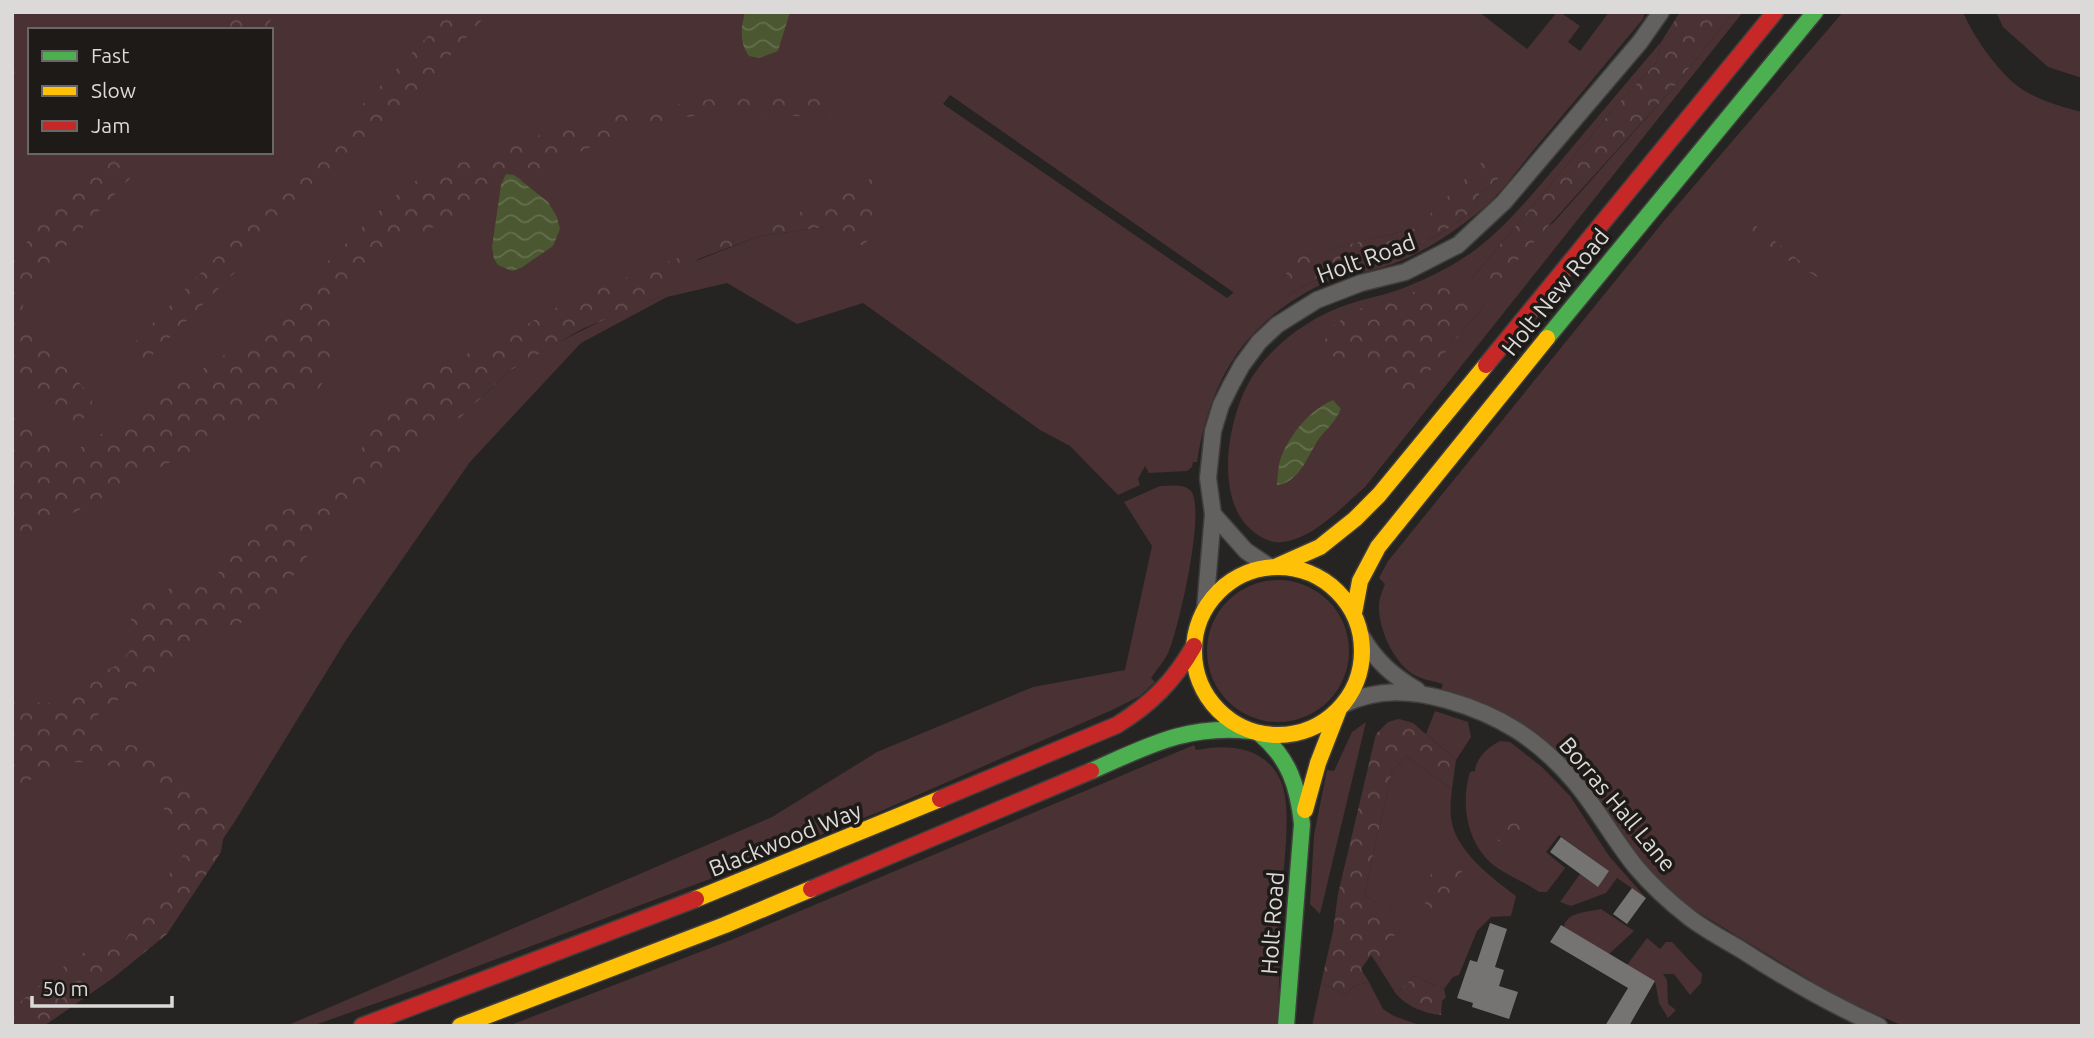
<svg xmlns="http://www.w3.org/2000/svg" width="2094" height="1038" font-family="Ubuntu,sans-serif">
  <defs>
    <pattern id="forest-crowns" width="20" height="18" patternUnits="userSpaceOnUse" patternTransform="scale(1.75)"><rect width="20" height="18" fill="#4a3133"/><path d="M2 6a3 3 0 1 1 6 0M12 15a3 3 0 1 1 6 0" fill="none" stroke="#644e50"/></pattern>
    <pattern id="water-waves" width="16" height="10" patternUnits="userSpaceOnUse" patternTransform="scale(1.75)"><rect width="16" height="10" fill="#4b5731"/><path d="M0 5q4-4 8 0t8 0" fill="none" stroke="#646f4e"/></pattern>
  </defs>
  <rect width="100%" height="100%" fill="#252422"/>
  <path fill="#4a3133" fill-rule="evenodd" d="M12 12H1479L1527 49 1557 12H1560L1580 26 1568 42 1580 51 1609 12H1645L1643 19C1607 62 1572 104 1537 146 1519 167 1502 193 1481 210 1457 230 1429 249 1400 261 1372 273 1341 274 1314 288 1241 327 1210 382 1197 462H1193L1192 467 1187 471 1149 473 1145 466 1138 479 1140 485 1118 495 1070 446 1040 430 863 303 797 324 727 283 667 297 581 343 470 462 346 640 237 818 161 933 14 1026ZM30 30H271V152H30ZM950 95 1233 292V293L1227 298 943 104ZM1467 178 1497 180 1479 194 1475 209 1446 230 1395 257 1311 282 1288 295 1280 281 1292 266 1285 260 1416 228ZM855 198 826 227 760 236 698 260 659 297 619 312 539 352 509 371 482 397 395 399 589 294Z
    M1734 12H1743L1365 487C1342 507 1314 538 1283 542 1273 544 1261 538 1254 532 1214 502 1227 423 1248 384 1268 347 1309 317 1349 304 1364 299 1380 296 1395 291 1423 281 1450 268 1475 250 1507 226 1533 193 1559 163 1593 122 1627 82 1661 42L1657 62 1616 106 1468 283 1553 223 1672 89ZM1486 303 1404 401 1371 368Z
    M1843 12H1963C1973 36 1995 67 2015 84 2033 99 2060 106 2082 112V1026H1903L1836 996 1678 900 1639 864 1593 790 1565 758 1536 734 1507 715 1478 702 1441 690 1443 684C1433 681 1419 679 1411 673 1393 660 1378 628 1379 605 1379 598 1383 590 1385 584L1379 578 1388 561 1663 222Z
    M1996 12H2082V78L2048 67 2003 27Z
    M1160 486C1169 486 1184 483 1191 491 1206 509 1179 628 1169 651 1165 660 1157 669 1151 678L1155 682 1140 696 1112 710 881 811 710 879 425 986 312 1026H286L772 817 877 752 1033 687 1125 670 1152 546 1124 502Z
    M1207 651a71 71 0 1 1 142 0a71 71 0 1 1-142 0Z
    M1435 711 1468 722 1471 737 1456 760 1426 734Z
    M1366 722 1320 914 1310 904 1314 835 1327 770 1334 771 1352 732Z
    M1500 741 1510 742 1542 767 1570 796 1609 856 1646 898 1617 878 1606 893 1571 906 1560 902 1580 874 1598 886 1609 871 1559 835 1546 852 1565 868 1547 892H1539C1525 882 1510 877 1496 867 1467 846 1460 804 1470 772L1475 771C1476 758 1488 747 1500 741Z
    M1194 745 1196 750C1230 743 1268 747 1282 784 1292 812 1283 871 1281 902 1280 943 1279 984 1278 1026H508L736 938Z
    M1406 756 1452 789C1451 798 1450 808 1451 817 1454 850 1492 878 1516 896L1511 916 1491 917 1477 931 1459 975 1453 977 1444 989 1414 976 1396 994 1377 964 1403 919 1364 895 1392 772Z
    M1601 909 1634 931 1609 954 1564 927C1566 912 1588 912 1601 909Z
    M1647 938 1660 949 1666 942H1672L1702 974 1701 983 1690 995 1674 974H1663L1667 980 1668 1004 1676 1010 1668 1018 1659 1003 1655 981 1627 965Z
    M1369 982 1383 1009 1394 1016 1422 1026H1312L1321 983 1346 995 1353 986Z"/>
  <path fill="url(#forest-crowns)" d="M229 12H278L263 30H213Z
    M451 12H489L430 78 141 366 136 368 128 364 125 356 130 347Z
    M1680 12H1734L1672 89 1497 283 1477 288 1468 283 1616 106 1657 62 1661 42Z
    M12 58H21L28 68 12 84Z
    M807 92 828 98 842 109V113C804 121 752 111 712 114 644 119 581 151 520 180L514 175 501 185V191L407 241 348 280 337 295 331 309 332 358 328 373 319 389 290 406 226 433 12 545V403L51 447 58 462 285 316 328 261 388 202 408 185 427 175 529 138 612 116 733 95Z
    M1494 150 1509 159 1497 180 1479 194 1475 209 1446 230 1395 257 1311 282 1288 295 1280 291V281L1291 267 1284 260 1416 228Z
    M101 152H155L41 272 28 290 22 309 40 338 92 397C94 416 72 431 55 425L12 366V261L51 211Z
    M872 178C875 202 874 224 865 246L847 241 838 218 826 227 760 236 698 259 682 280 659 297 582 329 509 371 462 416 375 478 327 520 303 563 265 612 189 646 95 717 88 733 163 754 190 789 227 815 221 852 167 934 113 978 44 1026H12V1009L47 979 86 951 125 941C142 907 164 883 185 852 174 828 163 800 144 782 127 765 81 758 57 765 42 770 24 784 12 795V694L23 699 47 704 120 663 138 640 129 614 181 581 213 580 230 557 256 536 280 511 316 502 337 481 365 444 384 410 408 384 447 363 510 334 577 296 798 213 841 196Z
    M1740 213 1827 283 1729 225Z
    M1436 285 1486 303 1404 402 1371 368 1319 352 1331 327 1356 310Z
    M1399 719 1413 723 1456 760 1452 789 1406 756 1392 772 1364 895 1404 919 1377 964 1371 955 1361 969 1369 982 1353 986 1346 995 1321 983 1333 931 1338 894 1376 734 1388 722Z
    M1514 815H1518L1528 827 1511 842 1498 841 1494 823Z
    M1446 861 1462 867 1460 897 1429 909 1420 895 1428 885 1433 868Z
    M1414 976 1444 989 1446 997 1442 1001 1441 1015C1425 1014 1407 1006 1396 994Z"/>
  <path fill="url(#water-waves)" d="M745 12H790L778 51 759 58 749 56C739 43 741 27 745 12Z
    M506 174 514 175 548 202 557 217 560 229 553 246 521 268 512 271 498 265 494 259 492 247 501 185Z
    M1333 400 1341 409C1334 423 1331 425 1321 436 1309 451 1301 483 1277 485 1278 476 1278 465 1281 457 1291 433 1310 410 1333 400Z"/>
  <path fill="#757473" d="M1561 837 1609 871 1598 887 1550 852Z
    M1632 888 1646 898 1627 924 1613 914Z
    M1490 923 1507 929 1495 967 1504 970 1499 986 1518 992 1509 1019 1472 1007 1473 1003 1457 998 1470 960 1477 962Z
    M1561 925 1655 981 1629 1026H1605L1628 988 1550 942Z"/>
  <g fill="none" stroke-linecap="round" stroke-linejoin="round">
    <defs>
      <path id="street" d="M1213 514 1246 551 1270 567
        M1205 609 1213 514 1208 478 1213 431 1221 405 1231 385 1242 365 1259 342 1277 325 1317 300 1361 283 1405 272 1458 245 1504 202 1640 42 1661 12
        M1362 637C1376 661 1393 676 1417 690
        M1344 704C1379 688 1411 690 1447 700 1500 715 1538 739 1574 781 1597 808 1614 840 1636 867 1651 885 1672 904 1690 918 1706 930 1723 939 1740 949 1785 978 1830 1004 1879 1026"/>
      <path id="fast" d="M1547 338 1815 12
        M1259 733C1289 758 1298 786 1302 824L1286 1026
        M1091 771C1148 746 1187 724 1251 731"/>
      <path id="slow" d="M1275 567 1320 547 1355 519 1379 495 1486 365
        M1194 651a84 84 0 1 1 168 0a84 84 0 1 1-168 0Z
        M1354 613 1360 581 1378 547 1547 338
        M1305 810 1318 763 1339 709
        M696 899 940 799
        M460 1026 725 925 811 889"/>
      <path id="jam" d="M1486 365 1775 12
        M940 799 1117 725C1151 704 1174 681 1194 646
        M811 889 1091 771
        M362 1026 696 899"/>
    </defs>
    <use href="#street" stroke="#3f3e3d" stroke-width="19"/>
    <use href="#fast" stroke="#3f3e3d" stroke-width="19"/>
    <use href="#slow" stroke="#3f3e3d" stroke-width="19"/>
    <use href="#jam" stroke="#3f3e3d" stroke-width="19"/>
    <use href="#street" stroke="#626160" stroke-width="16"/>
    <use href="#fast" stroke="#4caf50" stroke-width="16"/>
    <use href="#slow" stroke="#ffc107" stroke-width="16"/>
    <use href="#jam" stroke="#c62828" stroke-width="16"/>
  </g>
  <g text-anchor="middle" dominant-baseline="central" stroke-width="7" stroke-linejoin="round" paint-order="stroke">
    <g font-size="23" fill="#dbdad8" stroke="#1d1a18">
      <text transform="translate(1366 258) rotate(-20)">Holt Road</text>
      <text transform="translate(1555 292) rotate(-51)">Holt New Road</text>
      <text transform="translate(1618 804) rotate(50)">Borras Hall Lane</text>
      <text transform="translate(785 839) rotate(-22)">Blackwood Way</text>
      <text transform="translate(1272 923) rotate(-86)">Holt Road</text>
    </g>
  </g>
  <rect width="2094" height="1038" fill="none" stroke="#dbdad8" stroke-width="28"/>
  <rect x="28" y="28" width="245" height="126" fill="#1d1a18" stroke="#696765" stroke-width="2"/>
  <rect x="42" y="51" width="35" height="10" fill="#4caf50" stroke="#696765" stroke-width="2"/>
  <text x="91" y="63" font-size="21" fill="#dbdad8">Fast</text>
  <rect x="42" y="86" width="35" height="10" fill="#ffc107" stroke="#696765" stroke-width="2"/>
  <text x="91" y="98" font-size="21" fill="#dbdad8">Slow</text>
  <rect x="42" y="121" width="35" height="10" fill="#c62828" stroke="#696765" stroke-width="2"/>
  <text x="91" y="133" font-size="21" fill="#dbdad8">Jam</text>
  <path d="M32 996v10h140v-10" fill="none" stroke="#dbdad8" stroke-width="3.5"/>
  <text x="42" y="996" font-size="21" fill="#dbdad8" stroke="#1d1a18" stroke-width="5" paint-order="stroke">50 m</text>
</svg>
